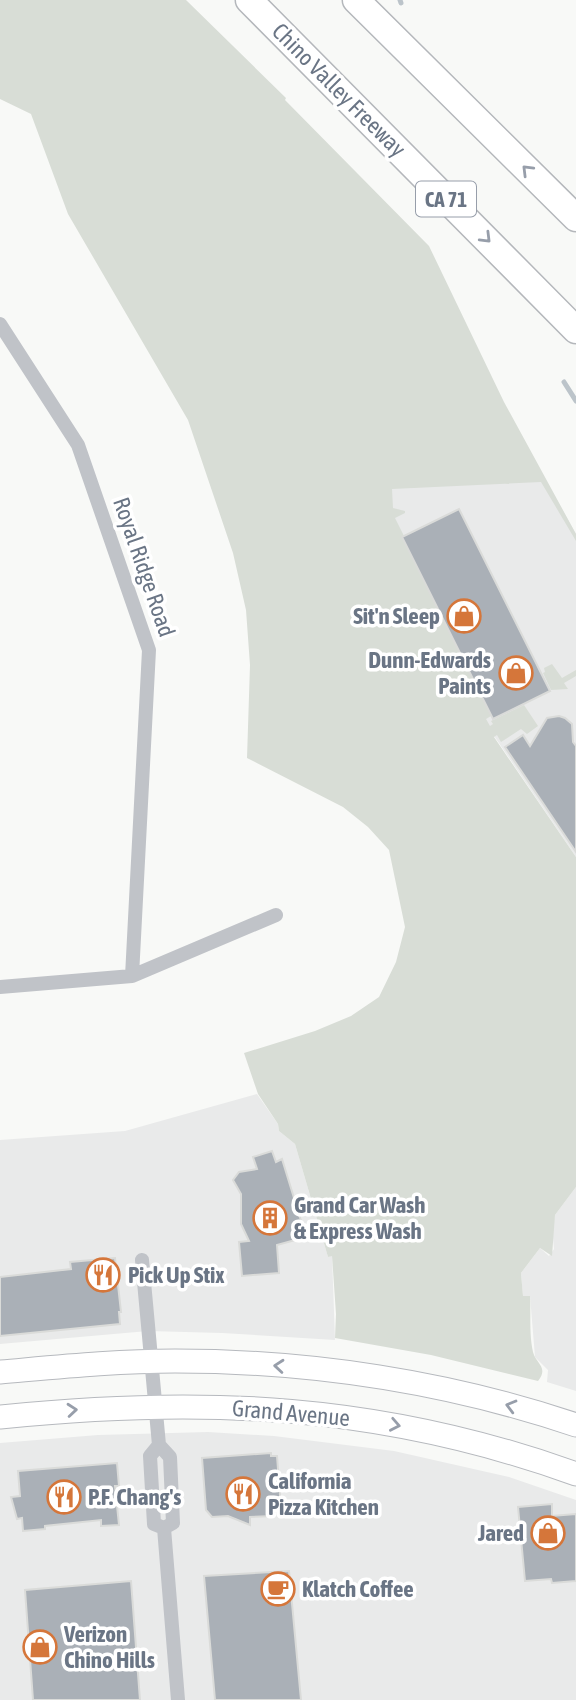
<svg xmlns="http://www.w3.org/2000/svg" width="576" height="1700" font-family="'Asap Condensed',sans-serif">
  <rect width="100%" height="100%" fill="#f8f9f7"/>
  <path fill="#e9eaea" d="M541 472 576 534V857L486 724 392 530 371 478Z
    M257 1094 278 1124 279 1131 295 1144 328 1257 332 1255 335 1340 222 1333 148 1331 0 1344V1140L125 1131Z
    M576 1187V1391L547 1382 548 1370 535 1357 530 1296H523L521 1273 540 1248 549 1256 554 1249 552 1228 555 1215Z
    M208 1432 274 1436 394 1451 509 1477 576 1500V1700H0V1443L98 1435Z"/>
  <path fill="#d8ddd6" d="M0 0H186L286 98 285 100 429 246 504 402 576 534V541L541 482 392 489 393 508 405 511V513L395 518 404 536 402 538 491 716 486 719 490 726 493 724 491 721 524 705 538 726 527 734 521 729 501 742 497 735 494 737 576 857V1187L555 1215 552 1256 540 1248 521 1273 523 1296H530C531 1313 529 1335 533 1352 536 1364 549 1367 538 1381L431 1355 335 1338 336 1314 332 1256 328 1257 295 1144 279 1131 278 1124 258 1094 244 1053 315 1031 351 1016 379 997 396 962 405 927 389 850 368 827 343 807 247 758 250 665 246 610 233 553 188 420 68 214 31 114 0 99Z
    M552 664 562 678 576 670V676L564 683 568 689 551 690 543 673 545 672 544 668Z"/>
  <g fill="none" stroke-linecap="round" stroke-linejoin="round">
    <path stroke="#bcc4ca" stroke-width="5" d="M400 0 401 3
      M564 382 576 401"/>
  </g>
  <path fill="#aab0b7" stroke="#dadbd9" stroke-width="2" d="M459 509 550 691 493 719 402 537Z
    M559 716 565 718 572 724 573 742 576 746V852L505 747 523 735 530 746 547 718Z
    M272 1151 276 1162 282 1159 306 1237 277 1245 279 1273 242 1276 239 1242 249 1241 241 1224V1194L233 1180 239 1172 257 1169 253 1157Z
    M115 1258 121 1312H119L120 1324 0 1336V1277L71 1269 70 1262Z
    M271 1453V1456H277L281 1508 274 1509V1516L250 1517V1525L228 1516 212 1517 206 1510 202 1458Z
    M117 1463 119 1486H115L119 1525 101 1526V1520L45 1526V1529L23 1531 22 1518 17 1519 11 1497 20 1496 18 1471Z
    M552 1504V1516L576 1514V1581L552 1583 551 1579 525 1581 518 1507Z
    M289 1571 301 1700H215L204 1576Z
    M131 1581 140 1700H33L25 1590Z"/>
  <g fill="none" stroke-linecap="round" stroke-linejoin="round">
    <defs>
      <path id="primary" d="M0 1372C58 1367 116 1361 175 1361 310 1361 448 1382 576 1425
        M0 1417C203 1396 382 1404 576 1474"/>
      <path id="highway" d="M249 0 576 330
        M356 0 576 218"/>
    </defs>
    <use href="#primary" stroke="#b6b9be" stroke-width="25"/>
    <use href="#highway" stroke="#b4b7bb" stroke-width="29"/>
    <path stroke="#c0c3c8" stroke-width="14" d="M0 324 78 445 149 650 132 976
      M0 987 132 976 276 915
      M142 1260 159 1445 170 1457 173 1523 164 1528
      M159 1445 150 1456 154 1524 164 1528
      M164 1528 178 1700"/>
    <use href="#primary" stroke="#fff" stroke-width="23"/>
    <use href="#highway" stroke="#fff" stroke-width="26"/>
  </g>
  <defs><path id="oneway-chevron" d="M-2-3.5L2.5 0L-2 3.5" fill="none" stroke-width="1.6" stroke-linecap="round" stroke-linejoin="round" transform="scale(1.75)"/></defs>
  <g stroke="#979eaa">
    <use href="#oneway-chevron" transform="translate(527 170) rotate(-135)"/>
    <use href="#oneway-chevron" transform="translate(486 238) rotate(45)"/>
    <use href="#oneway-chevron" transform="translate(279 1366) rotate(-175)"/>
    <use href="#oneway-chevron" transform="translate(511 1406) rotate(-165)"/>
    <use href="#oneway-chevron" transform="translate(72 1410) rotate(-5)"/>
    <use href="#oneway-chevron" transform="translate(395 1425) rotate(11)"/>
  </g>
  <defs>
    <symbol id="shop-ring" viewBox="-11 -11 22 22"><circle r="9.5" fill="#fff" stroke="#d5763a" stroke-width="1.5"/><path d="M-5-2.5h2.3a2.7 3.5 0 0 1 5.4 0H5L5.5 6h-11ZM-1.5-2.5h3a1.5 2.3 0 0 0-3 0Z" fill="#d5763a"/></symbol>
    <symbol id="building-ring" viewBox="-11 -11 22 22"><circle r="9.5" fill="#fff" stroke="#d5763a" stroke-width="1.5"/><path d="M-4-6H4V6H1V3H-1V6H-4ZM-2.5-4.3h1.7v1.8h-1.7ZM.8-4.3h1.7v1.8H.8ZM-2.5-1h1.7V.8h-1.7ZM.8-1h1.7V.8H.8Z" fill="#d5763a"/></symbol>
    <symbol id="restaurant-ring" viewBox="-11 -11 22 22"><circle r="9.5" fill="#fff" stroke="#d5763a" stroke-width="1.5"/><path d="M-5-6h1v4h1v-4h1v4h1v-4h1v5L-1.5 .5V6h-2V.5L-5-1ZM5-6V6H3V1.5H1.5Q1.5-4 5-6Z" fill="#d5763a"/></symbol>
    <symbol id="cafe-ring" viewBox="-11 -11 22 22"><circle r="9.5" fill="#fff" stroke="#d5763a" stroke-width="1.5"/><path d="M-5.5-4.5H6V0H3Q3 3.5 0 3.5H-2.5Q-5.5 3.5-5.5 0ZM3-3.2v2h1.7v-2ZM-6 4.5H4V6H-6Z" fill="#d5763a"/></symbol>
  </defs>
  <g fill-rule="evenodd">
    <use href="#shop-ring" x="445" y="597" width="38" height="38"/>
    <use href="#shop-ring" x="497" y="654" width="38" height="38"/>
    <use href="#building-ring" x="251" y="1199" width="38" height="38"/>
    <use href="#restaurant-ring" x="84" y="1256" width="38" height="38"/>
    <use href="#restaurant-ring" x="224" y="1475" width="38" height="38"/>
    <use href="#restaurant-ring" x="45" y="1478" width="38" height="38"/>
    <use href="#shop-ring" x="529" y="1514" width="38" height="38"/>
    <use href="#cafe-ring" x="259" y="1570" width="38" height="38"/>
    <use href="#shop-ring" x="21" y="1628" width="38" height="38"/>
  </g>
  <g text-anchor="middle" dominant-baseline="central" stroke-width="7" stroke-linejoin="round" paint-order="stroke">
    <rect fill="#fff" stroke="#979eaa" stroke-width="2" x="416" y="181.5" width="60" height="35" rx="5"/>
    <g font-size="21" font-weight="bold" fill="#6a7585">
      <text x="446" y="199">CA 71</text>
    </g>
    <g font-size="23" fill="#6a7585" stroke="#fff">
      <text transform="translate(339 90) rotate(45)">Chino Valley Freeway</text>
      <text transform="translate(144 567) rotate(71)">Royal Ridge Road</text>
      <text transform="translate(291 1413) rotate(5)">Grand Avenue</text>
    </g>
    <g font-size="23" font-weight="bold" fill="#6a7585" stroke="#fff" text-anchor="start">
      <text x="440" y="616" text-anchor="end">Sit'n Sleep</text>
      <text x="491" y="660" text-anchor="end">Dunn-Edwards<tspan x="491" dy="26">Paints</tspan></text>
      <text x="294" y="1205">Grand Car Wash<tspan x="294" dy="26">&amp; Express Wash</tspan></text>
      <text x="128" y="1275">Pick Up Stix</text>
      <text x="268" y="1481">California<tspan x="268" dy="26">Pizza Kitchen</tspan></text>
      <text x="88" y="1497">P.F. Chang's</text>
      <text x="524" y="1533" text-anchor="end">Jared</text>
      <text x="302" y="1589">Klatch Coffee</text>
      <text x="64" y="1634">Verizon<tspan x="64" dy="26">Chino Hills</tspan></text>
    </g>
  </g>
</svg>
